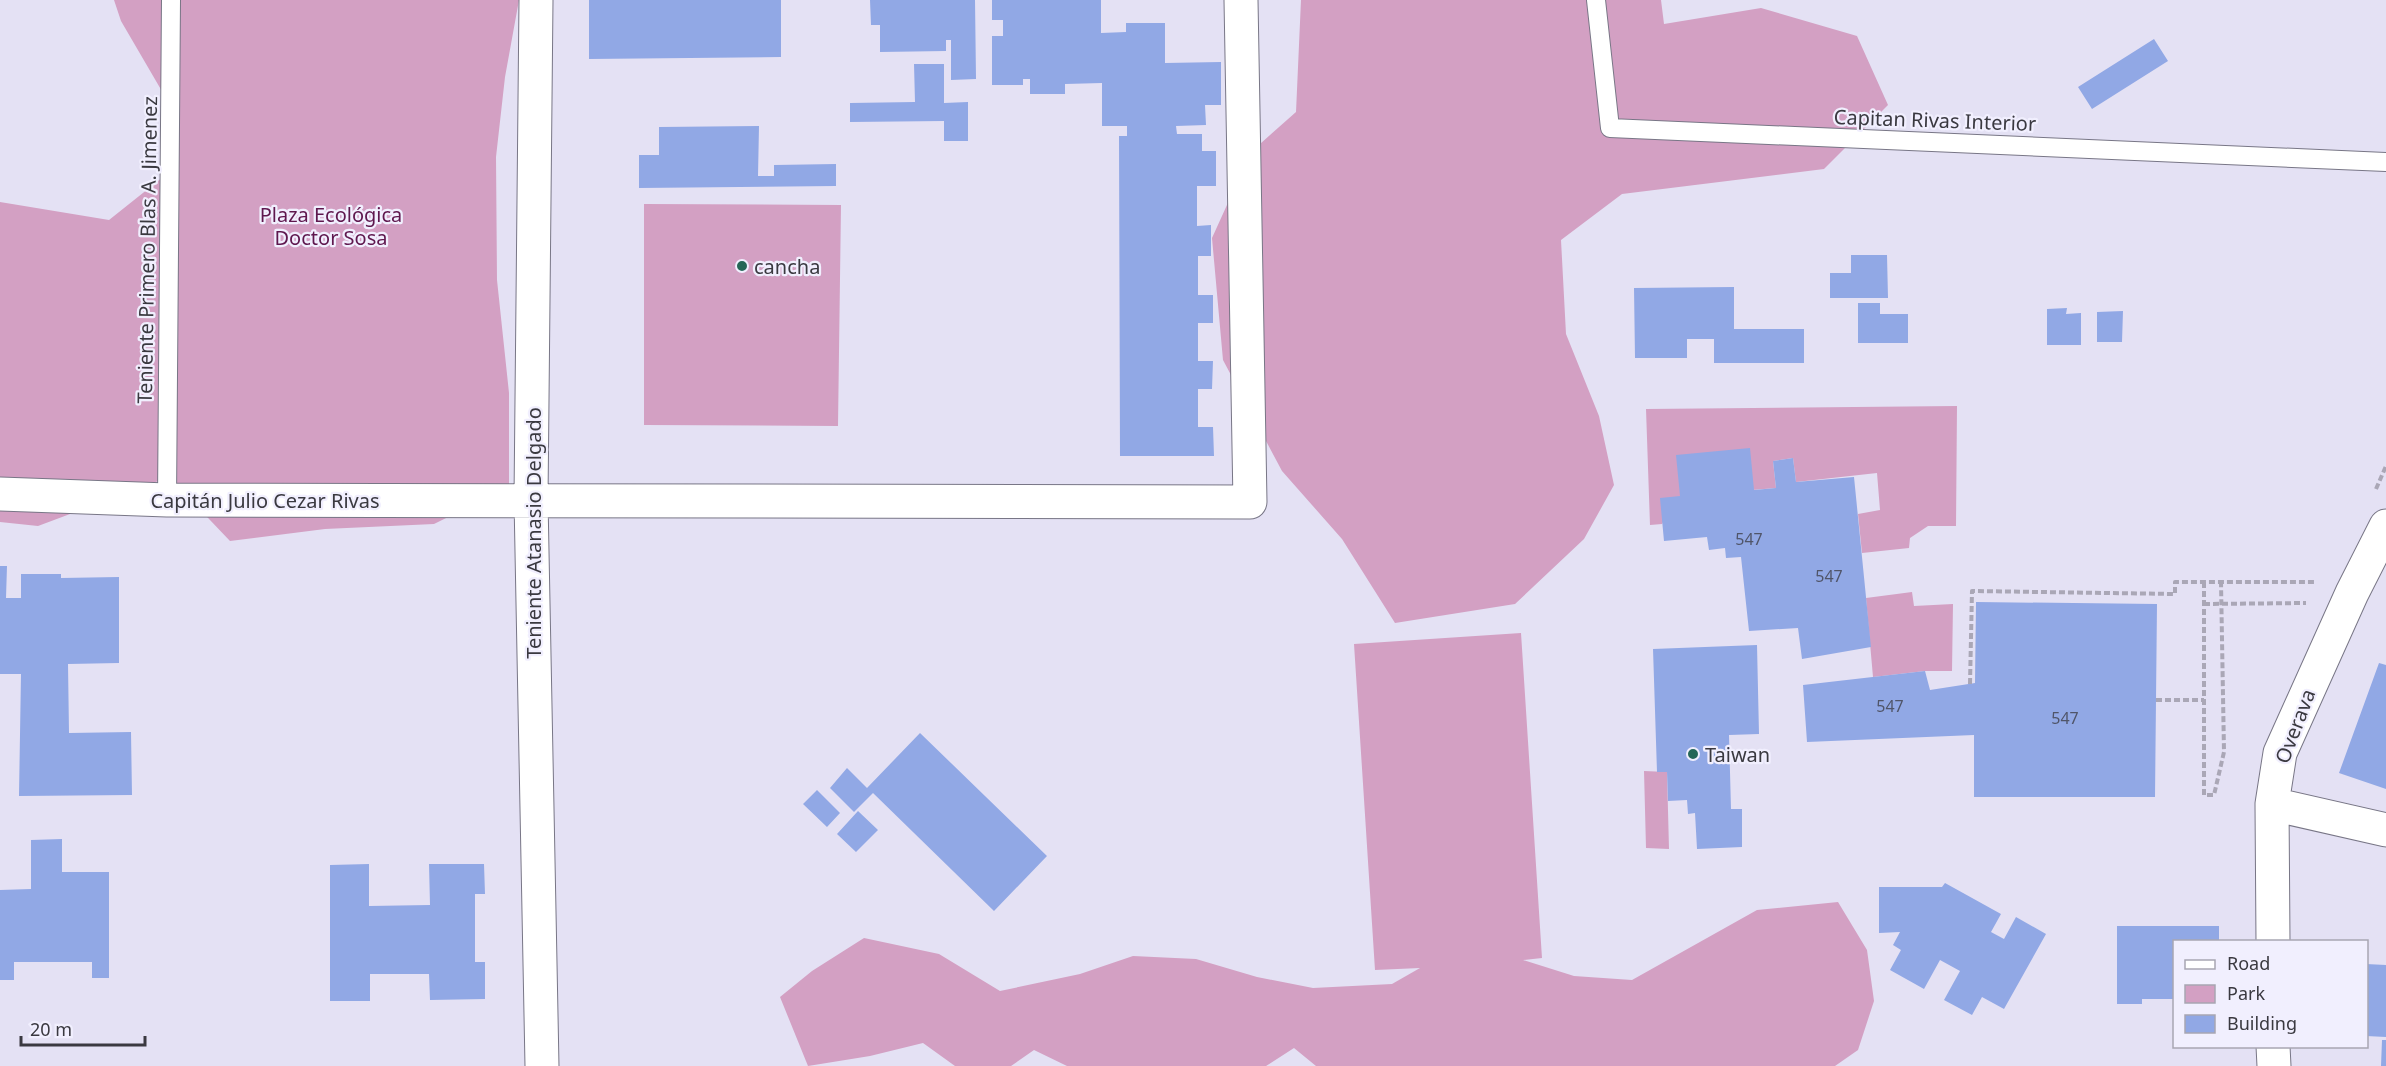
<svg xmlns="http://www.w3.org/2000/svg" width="2386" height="1066" font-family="'Noto Sans',sans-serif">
  <rect width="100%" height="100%" fill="#e4e1f4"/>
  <path fill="#d3a0c3" d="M114 0H519L505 77 496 157 497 280 509 393V487L434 524 325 529 230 541 169 477 38 526 0 522V202L109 220 168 173 163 93 121 21Z
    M1301 0H1661L1664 24 1761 8 1857 36 1888 105 1824 169 1622 194 1561 240 1566 334 1599 416 1614 485 1584 539 1515 604 1395 623 1342 539 1282 471 1223 360 1212 238 1251 152 1296 112Z
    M644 204 841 205 838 426 644 425Z
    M1957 406 1956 526H1928L1910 538 1909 548 1862 553 1858 514 1880 510 1877 473 1796 482 1793 458 1773 461 1776 488 1680 496 1662 524 1650 525 1646 409Z
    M1912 592 1914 606 1953 604 1952 671H1925L1873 677 1866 598Z
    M1521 633 1542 958 1523 960 1574 976 1632 980 1757 910 1838 902 1867 950 1874 1001 1858 1050 1835 1066H1316L1294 1048 1266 1066H1067L1034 1050 1011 1066H955L923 1043 870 1056 808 1066 780 997 812 971 864 938 939 954 1000 991 1080 974 1133 956 1196 959 1257 977 1313 988 1392 984 1420 968 1375 970 1354 644Z
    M1644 771 1667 772 1669 849 1646 848Z"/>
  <path fill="#91a8e5" d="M589 0H781V57L589 59Z
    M870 0H975L976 79 951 80V40H946V51L880 52V25H871Z
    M992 0H1101V33L1126 32V23H1165V63L1221 62V105H1205L1206 125 1176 126 1177 134H1202V151H1216V186H1197V226L1211 225V256H1198V295H1213V323H1198V361H1213L1212 389H1198V427H1213L1214 456H1120L1119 136H1127V126H1102V83L1065 84V94H1030V79H1023V85H992V36H1003V20H992Z
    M2154 39 2168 61 2092 109 2078 87Z
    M914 64H944V103L968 102V141H944V121L850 122V103L915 102Z
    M759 126 758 176H774V165L836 164V186L639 188V155H659V127Z
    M1851 255H1887L1888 298H1830V273H1851Z
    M1734 287V329H1804V363H1714V339H1687V358H1635L1634 288Z
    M1858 303H1880V314H1908V343H1858Z
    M2067 308 2066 314 2081 313V345H2047V309Z
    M2123 311 2122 342H2097V312Z
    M1750 448 1754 490 1776 488 1773 461 1793 458 1796 482 1854 477 1871 647 1802 659 1798 628 1749 631 1741 557 1726 558 1725 548 1709 550 1707 537 1664 541 1660 498 1680 496 1676 455Z
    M0 566H7L6 598H21V574H61V578L119 577V663L68 664 69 733 131 732 132 795 19 796 21 674H0Z
    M1976 602 2157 604 2155 797H1974V735L1807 742 1803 685 1925 671 1930 690 1975 683Z
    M1757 645 1759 734 1729 735 1731 809H1742V847L1697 849 1695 813 1688 814 1687 800 1668 801 1667 772H1657L1653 649Z
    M2379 663 2386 665V789L2339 773Z
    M920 733 1047 856 994 911 873 793 854 812 830 788 847 768 867 788Z
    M817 790 840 813 827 827 803 804Z
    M858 811 878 830 856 852 837 834Z
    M62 839V872H109V978H92V962H14V980H0V890L31 889V840Z
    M369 864V906L430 905 429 864H484L485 894H475V962H485V999L430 1000 429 974H370V1001H330V865Z
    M1945 883 2001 914 1991 932 2004 939 2016 917 2046 934 2004 1009 1982 997 1972 1015 1944 1000 1960 971 1940 960 1924 989 1890 970 1901 950 1893 945 1900 932 1879 933V887H1942Z
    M2117 926H2219V942H2174V999H2142V1004H2117Z
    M2366 964 2386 965V1037L2366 1036Z
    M2382 1040H2386V1066H2381Z"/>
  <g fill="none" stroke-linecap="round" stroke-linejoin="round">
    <defs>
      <path id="lane" d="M1596 0 1610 128 2386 162
        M167 500 171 0"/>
      <path id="street" d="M536 0 531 500 542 1066
        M0 494 167 500 1250 502 1241 0
        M2272 804 2386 830
        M2273 942 2272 804 2280 753 2352 593 2386 526
        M2273 1046 2274 1066"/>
    </defs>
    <use href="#lane" stroke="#787686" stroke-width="20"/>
    <use href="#street" stroke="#787686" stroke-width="35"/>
    <path stroke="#aaa7b6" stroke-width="4" stroke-dasharray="6 3" stroke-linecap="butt" d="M2376 489 2386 466
      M2204 582V795H2214L2224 752 2221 582
      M2204 604 2306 603
      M1970 684 1972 591 2175 594V582H2316
      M2156 700H2204"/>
    <use href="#lane" stroke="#fff" stroke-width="18"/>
    <use href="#street" stroke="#fff" stroke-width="33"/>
  </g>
  <g fill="#256757" stroke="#f1effe" stroke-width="2">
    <circle cx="742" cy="266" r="6"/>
    <circle cx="1693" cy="754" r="6"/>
  </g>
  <g text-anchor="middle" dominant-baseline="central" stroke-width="4.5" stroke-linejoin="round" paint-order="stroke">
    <g font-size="16" fill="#505569">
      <text x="1749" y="539">547</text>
      <text x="1829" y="576">547</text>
      <text x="1890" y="706">547</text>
      <text x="2065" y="718">547</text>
    </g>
    <g font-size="20" fill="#3a3940" stroke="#f1effe">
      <text transform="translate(1935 120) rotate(2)">Capitan Rivas Interior</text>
      <text transform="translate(147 250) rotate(-89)">Teniente Primero Blas A. Jimenez</text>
      <text x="265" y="500">Capitán Julio Cezar Rivas</text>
      <text transform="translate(533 533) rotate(-90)">Teniente Atanasio Delgado</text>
      <text transform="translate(2295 726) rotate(-69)">Overava</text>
    </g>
    <g font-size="20" fill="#5f174e" stroke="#f1effe">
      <text x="331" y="214">Plaza Ecológica<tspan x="331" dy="23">Doctor Sosa</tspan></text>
    </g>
    <g font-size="20" fill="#3a3940" stroke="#f1effe" text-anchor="start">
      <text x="754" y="266">cancha</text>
      <text x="1705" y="754">Taiwan</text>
    </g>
  </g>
  <rect x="2173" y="940" width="195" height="108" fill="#f1effe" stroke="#a8a6b2" stroke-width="1.5"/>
  <rect x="2185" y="960" width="30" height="9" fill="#ffffff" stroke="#a8a6b2" stroke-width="1.5"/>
  <text x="2227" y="970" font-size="18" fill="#3a3940">Road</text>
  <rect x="2185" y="985" width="30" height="18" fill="#d3a0c3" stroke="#a8a6b2" stroke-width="1.5"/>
  <text x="2227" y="1000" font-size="18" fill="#3a3940">Park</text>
  <rect x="2185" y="1015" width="30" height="18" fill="#91a8e5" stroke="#a8a6b2" stroke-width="1.5"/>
  <text x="2227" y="1030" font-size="18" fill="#3a3940">Building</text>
  <path d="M21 1036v9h124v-9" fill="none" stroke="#3a3940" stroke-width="3"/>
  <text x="30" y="1036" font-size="18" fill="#3a3940" stroke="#f1effe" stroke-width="4.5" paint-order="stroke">20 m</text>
</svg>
